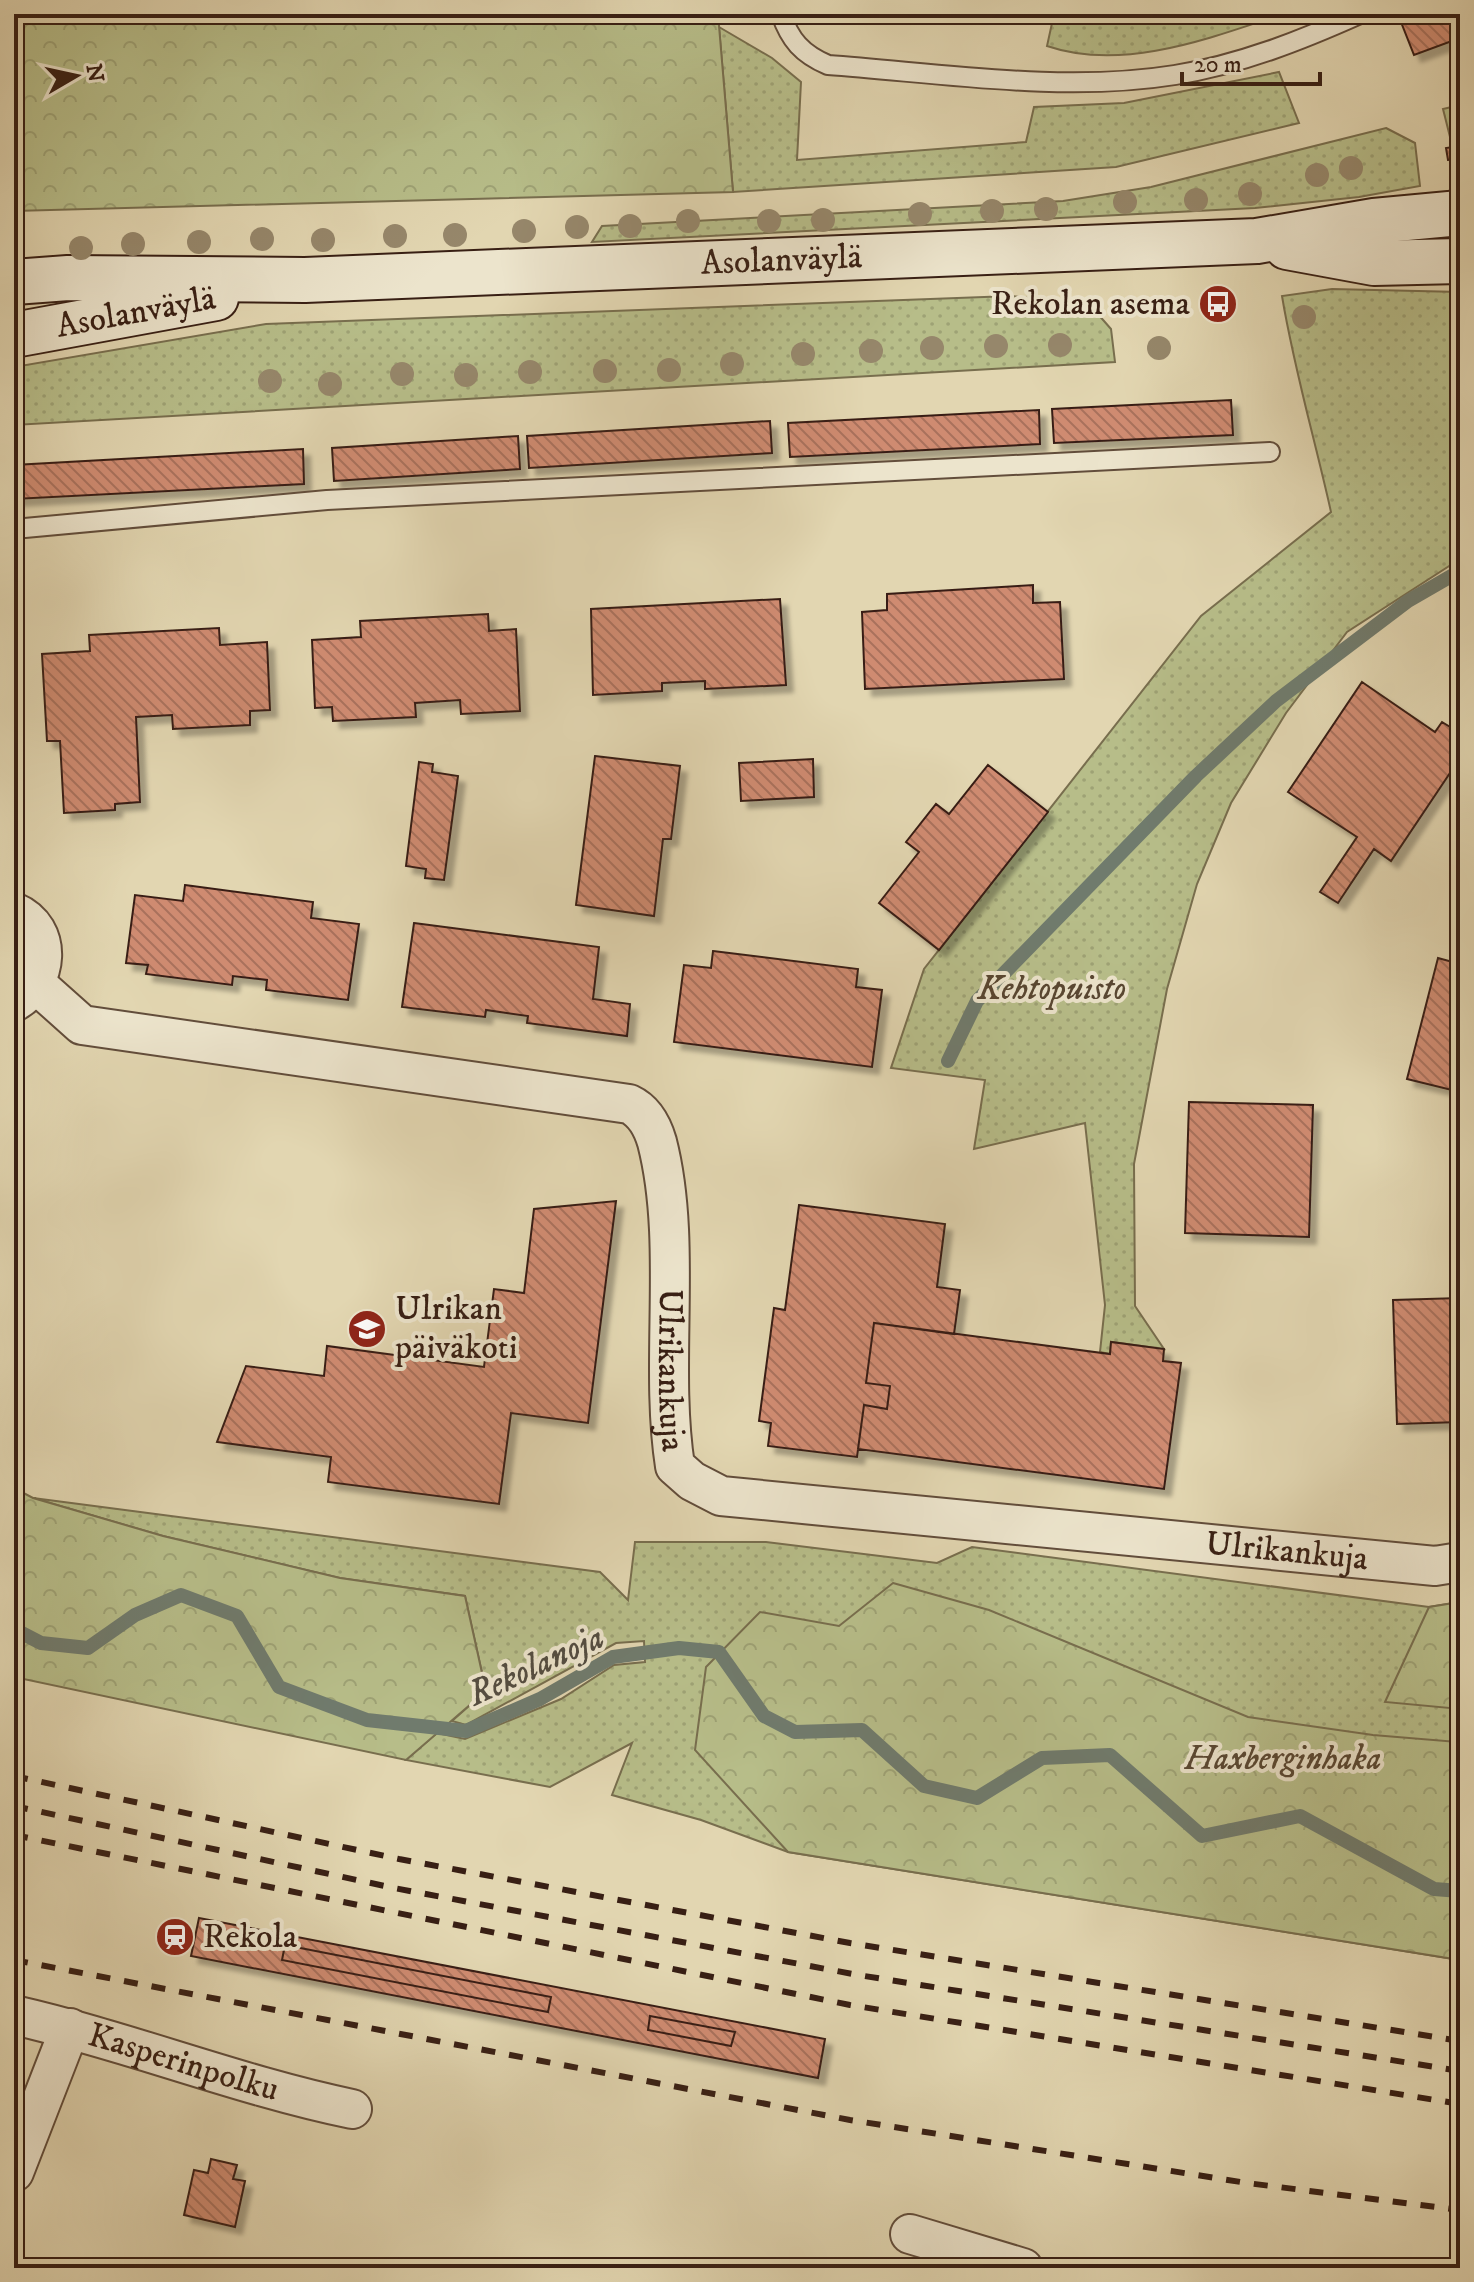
<svg xmlns="http://www.w3.org/2000/svg" width="1474" height="2282" font-family="'IM FELL DW Pica',serif">
  <defs>
    <pattern id="green-dots" width="8" height="8" patternUnits="userSpaceOnUse" patternTransform="scale(2)"><rect width="8" height="8" fill="#b7bd89"/><path d="M2 2h.1M6 6h.1" fill="none" stroke="#9ea275" stroke-width="1.8" stroke-linecap="round"/></pattern>
    <pattern id="forest-crowns" width="20" height="18" patternUnits="userSpaceOnUse" patternTransform="scale(2)"><rect width="20" height="18" fill="#b7bd89"/><path d="M2 6a3 3 0 1 1 6 0M12 15a3 3 0 1 1 6 0" fill="none" stroke="#9ea275"/></pattern>
    <pattern id="building-back-hatch" width="6" height="6" patternUnits="userSpaceOnUse" patternTransform="scale(2)"><rect width="6" height="6" fill="#cf8b71"/><path d="M-1 5l2 2M0 0l6 6M5-1l2 2" fill="none" stroke="#a9715c"/></pattern>
    <filter id="shadow"><feDropShadow dx="7" dy="7" stdDeviation="2" flood-color="#0004"/></filter>
  </defs>
  <rect width="100%" height="100%" fill="#e2d6b1"/>
  <filter id="stains"><feTurbulence type="fractalNoise" baseFrequency=".0025" numOctaves="4"/><feColorMatrix values="0 0 0 0 .2 0 0 0 0 .09 0 0 0 0 .02 0 0 0 .5 -.17"/></filter>
  <radialGradient id="worn" r=".72"><stop offset=".6" stop-color="#630" stop-opacity="0"/><stop offset="1" stop-color="#630" stop-opacity=".3"/></radialGradient>
  <path fill="url(#green-dots)" stroke="#786e4e" stroke-width="2" d="M1054 14H1283C1210 38 1123 72 1047 46Z
    M719 27 772 58 801 82 797 160 1026 142 1034 107 1124 103 1279 72 1299 123 1116 167 733 192Z
    M1460 105V140L1451 141 1443 109Z
    M1386 128 1415 143 1420 186 1359 197 1255 208 592 242 602 226 1063 201 1151 187Z
    M1332 289 1460 292V559L1347 632 1286 713 1231 803 1197 884 1167 989 1134 1164 1135 1306 1164 1349 1111 1342 1110 1354 1100 1352 1105 1305 1085 1123 974 1149 985 1080 891 1068 924 969 1201 616 1331 512C1315 440 1294 369 1282 296Z
    M1011 296 1090 305 1111 329 1115 362 14 425V367L266 324Z
    M33 1498 600 1572 628 1600 635 1542H766L937 1563 972 1547 1429 1607 1460 1602V1960L788 1852 701 1820 612 1795 632 1743 550 1787 406 1760 437 1733 465 1739 561 1699 614 1665 645 1662 644 1641 616 1643 466 1725 452 1721 486 1691 465 1596 340 1578 163 1536Z"/>
  <path fill="url(#forest-crowns)" stroke="#786e4e" stroke-width="2" d="M14 14H718L733 192 14 211Z
    M14 1488 33 1498 163 1536 340 1578 465 1596 486 1691 406 1760 14 1677Z
    M893 1583 989 1610 1248 1717 1373 1735 1457 1742 1460 1725V1960L788 1852 695 1750 706 1667 760 1612 839 1626Z
    M1460 1602V1709L1385 1702 1429 1607Z"/>
  <g fill="none" stroke-linecap="round" stroke-linejoin="round">
    <path stroke="#707b6d" stroke-width="14" d="M948 1061 977 1001 1196 776 1276 701 1408 601 1460 571
      M14 1629 41 1643 88 1648 135 1615 181 1595 237 1616 279 1687 367 1720 466 1731 540 1699 613 1657 679 1648 719 1652 764 1716 795 1732 862 1730 924 1786 977 1798 1042 1758 1110 1755 1202 1836 1300 1816 1434 1889 1460 1891"/>
  </g>
  <path fill="url(#building-back-hatch)" stroke="#381f14" stroke-width="2" filter="url(#shadow)" d="M1422 14H1460V38L1414 55 1401 22Z
    M1460 146V159L1448 160 1446 148Z
    M1231 400 1233 435 1054 443 1052 409Z
    M1039 410 1040 444 790 457 788 423Z
    M770 421 772 453 529 468 527 436Z
    M518 436 520 469 334 481 332 448Z
    M303 449 304 484 14 499V465Z
    M1033 585V603L1060 602 1064 679 865 689 862 612 887 610V594Z
    M780 599 786 685 705 689V681L662 683V691L593 695 591 609Z
    M488 614 489 631 516 629 520 711 461 714 460 700 415 703 416 717 333 721 332 707 315 708 312 640 361 637 360 621Z
    M219 628 220 645 267 642 270 710 250 711V725L173 729 172 715 136 717 140 802 115 804V810L64 813 60 741H47L42 654 90 651 89 635Z
    M1362 682 1435 732 1442 722 1460 733V758L1391 861 1374 849 1338 903 1320 892 1357 837 1288 792Z
    M595 756 680 766 671 839H663L654 916 576 905Z
    M813 759 814 797 741 801 739 763Z
    M419 762 433 764 432 772 458 776 444 880 425 878 426 869 406 866Z
    M988 765 1048 812 939 950 879 903 919 852 906 842 936 804 949 814Z
    M185 885 313 902 311 918 359 924 348 1000 266 990 267 980 233 976 232 985 146 974 148 965 126 963 135 895 183 901Z
    M414 923 599 947 593 999 630 1004 627 1036 527 1023 528 1016 486 1010 485 1017 402 1007Z
    M713 951 858 969 856 987 882 990 872 1067 674 1042 684 965 711 968Z
    M1438 958 1460 964V1092L1407 1079Z
    M1189 1102 1313 1105 1309 1237 1185 1233Z
    M616 1201 588 1423 511 1413 499 1504 328 1482 331 1457 217 1442 246 1366 324 1376 327 1346 484 1367 494 1289 524 1293 534 1209Z
    M799 1205 945 1224 937 1287 960 1290 954 1334 874 1323 866 1383 890 1386 887 1409 864 1405 857 1457 768 1446 771 1423 759 1421 774 1308 785 1310Z
    M1460 1298V1422L1397 1424 1393 1300Z
    M874 1323 1110 1354 1111 1342 1164 1349 1163 1361 1181 1363 1164 1489 858 1449 864 1405 887 1409 890 1386 866 1383Z
    M199 1918 825 2039 818 2078 191 1956Z
    M285 1945 551 1997 548 2012 282 1960Z
    M650 2016 735 2032 731 2046 648 2030Z
    M211 2159 237 2165 233 2179 245 2181 235 2227 184 2215 194 2170 208 2173Z"/>
  <g fill="none" stroke-linecap="round" stroke-linejoin="round">
    <defs>
      <path id="lane" d="M781 14C790 40 802 54 828 65 939 73 1064 93 1175 75 1239 65 1302 40 1360 14
        M14 529 327 500 1270 452"/>
      <g id="street">
        <path d="M14 912C54 929 49 983 14 1002"/>
        <path id="s1" d="M36 984 82 1025 629 1104C644 1111 652 1125 657 1142 683 1243 659 1363 675 1466L692 1481 721 1496 1435 1566 1460 1562"/>
        <path id="s2" d="M14 2015C128 2041 237 2085 352 2109"/>
        <path d="M14 2172 70 2028"/>
        <path d="M910 2234 1023 2268"/>
      </g>
      <g id="secondary">
        <path d="M1287 247 1374 263 1460 261"/>
        <path id="s3" d="M14 282 68 278 305 280 1257 241 1374 221 1460 213"/>
        <path id="s4" d="M14 335 216 298"/>
      </g>
    </defs>
    <use href="#lane" stroke="#624d3b" stroke-width="22"/>
    <use href="#street" stroke="#624d3b" stroke-width="42"/>
    <use href="#secondary" stroke="#381f14" stroke-width="48"/>
    <use href="#lane" stroke="#ece4cc" stroke-width="18"/>
    <use href="#street" stroke="#ece4cc" stroke-width="38"/>
    <use href="#secondary" stroke="#ece4cc" stroke-width="44"/>
    <path stroke="#381f14" stroke-width="6" stroke-dasharray="14 14" stroke-linecap="butt" d="M14 1776 399 1859 850 1943 1460 2041
      M14 1806 394 1888 858 1975 1460 2071
      M14 1835 850 2005 1460 2104
      M14 1960 850 2120 1247 2183 1460 2210"/>
  </g>
  <g fill="#96876b">
    <circle cx="1351" cy="168" r="12"/>
    <circle cx="1317" cy="175" r="12"/>
    <circle cx="1250" cy="194" r="12"/>
    <circle cx="1196" cy="200" r="12"/>
    <circle cx="1125" cy="202" r="12"/>
    <circle cx="1046" cy="209" r="12"/>
    <circle cx="992" cy="211" r="12"/>
    <circle cx="920" cy="214" r="12"/>
    <circle cx="823" cy="220" r="12"/>
    <circle cx="688" cy="221" r="12"/>
    <circle cx="769" cy="221" r="12"/>
    <circle cx="630" cy="226" r="12"/>
    <circle cx="577" cy="227" r="12"/>
    <circle cx="524" cy="231" r="12"/>
    <circle cx="455" cy="235" r="12"/>
    <circle cx="395" cy="236" r="12"/>
    <circle cx="262" cy="239" r="12"/>
    <circle cx="323" cy="240" r="12"/>
    <circle cx="199" cy="242" r="12"/>
    <circle cx="133" cy="244" r="12"/>
    <circle cx="81" cy="248" r="12"/>
    <circle cx="1304" cy="317" r="12"/>
    <circle cx="1060" cy="345" r="12"/>
    <circle cx="996" cy="346" r="12"/>
    <circle cx="932" cy="348" r="12"/>
    <circle cx="1159" cy="348" r="12"/>
    <circle cx="871" cy="351" r="12"/>
    <circle cx="803" cy="354" r="12"/>
    <circle cx="732" cy="364" r="12"/>
    <circle cx="669" cy="370" r="12"/>
    <circle cx="605" cy="371" r="12"/>
    <circle cx="530" cy="372" r="12"/>
    <circle cx="402" cy="374" r="12"/>
    <circle cx="466" cy="375" r="12"/>
    <circle cx="270" cy="381" r="12"/>
    <circle cx="330" cy="384" r="12"/>
  </g>
  <defs>
    <symbol id="bus-disc" viewBox="-11 -11 22 22"><circle r="9.5" fill="#8f2418" stroke="#ece4cc"/><path d="M-5-6H5V4H4V6H2V4H-2V6H-4V4H-5ZM-3.5-4V0h7V-4ZM-3.5 1.2v1.5H-2V1.2ZM2 1.2v1.5H3.5V1.2Z" fill="#fff"/></symbol>
    <symbol id="school-disc" viewBox="-11 -11 22 22"><circle r="9.5" fill="#8f2418" stroke="#ece4cc"/><path d="M0-5L7-2L0 1L-7-2ZM-4 1L0 2.5L4 1V4Q0 6-4 4Z" fill="#fff"/></symbol>
    <symbol id="station-disc" viewBox="-11 -11 22 22"><circle r="9.5" fill="#8f2418" stroke="#ece4cc"/><path d="M-3-6H3Q5-6 5-4V2Q5 4 3 4L4.5 6H3L1.5 4h-3L-3 6H-4.5L-3 4Q-5 4-5 2V-4Q-5-6-3-6ZM-3.5-4v3h7v-3ZM-3.5 1v1.5H-2V1ZM2 1v1.5H3.5V1Z" fill="#fff"/></symbol>
  </defs>
  <g fill-rule="evenodd">
    <use href="#bus-disc" x="1196" y="282" width="44" height="44"/>
    <use href="#school-disc" x="345" y="1307" width="44" height="44"/>
    <use href="#station-disc" x="153" y="1915" width="44" height="44"/>
  </g>
  <g text-anchor="middle" dominant-baseline="central" stroke-width="8" stroke-linejoin="round" paint-order="stroke">
    <g font-size="34" fill="#381f14" stroke="#ece4cc">
      <text stroke="none"><textPath href="#s3" startOffset="768">Asolanväylä</textPath></text>
      <text stroke="none"><textPath href="#s4" startOffset="124">Asolanväylä</textPath></text>
      <text stroke="none"><textPath href="#s1" startOffset="892">Ulrikankuja</textPath></text>
      <text stroke="none"><textPath href="#s1" startOffset="1612">Ulrikankuja</textPath></text>
      <text stroke="none"><textPath href="#s2" startOffset="176">Kasperinpolku</textPath></text>
    </g>
    <g font-size="34" fill="#381f14" stroke="#ece4cc" text-anchor="start">
      <text x="1190" y="304" text-anchor="end">Rekolan asema</text>
      <text x="395" y="1309">Ulrikan<tspan x="395" dy="39">päiväkoti</tspan></text>
      <text x="203" y="1937">Rekola</text>
    </g>
    <g font-size="34" font-style="italic" fill="#584631" stroke="#ece4cc">
      <text x="1052" y="989">Kehtopuisto</text>
      <text x="1283" y="1759">Haxberginhaka</text>
    </g>
    <g font-size="36" font-style="italic" fill="#544d41" stroke="#ece4cc">
      <text transform="translate(536 1666) rotate(-25)">Rekolanoja</text>
    </g>
  </g>
  <rect width="1474" height="2282" fill="none" stroke="#e2d6b1" stroke-width="48"/>
  <rect x="16" y="16" width="1442" height="2250" fill="none" stroke="#381f14" stroke-width="4"/>
  <rect x="24" y="24" width="1426" height="2234" fill="none" stroke="#381f14" stroke-width="2"/>
  <g transform="translate(76 76) rotate(81)" stroke="#ece4cc" stroke-width="6" paint-order="stroke">
  <path d="M0-6L14 30L0 20L-14 30Z" fill="#381f14"/>
  <text y="-12" font-size="22" font-weight="bold" text-anchor="middle" fill="#381f14">N</text>
  </g>
  <path d="M1182 72v12h138v-12" fill="none" stroke="#381f14" stroke-width="4"/>
  <text x="1194" y="72" font-size="24" fill="#381f14" stroke="#ece4cc" stroke-width="6" paint-order="stroke">20 m</text>
  <rect width="100%" height="100%" filter="url(#stains)"/>
  <rect width="100%" height="100%" fill="url(#worn)"/>
</svg>
